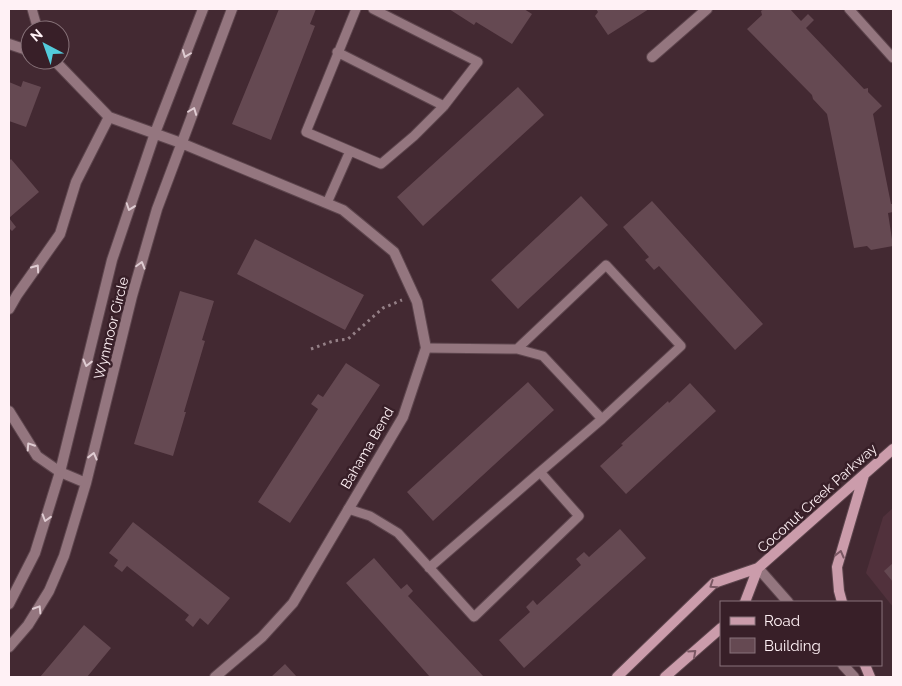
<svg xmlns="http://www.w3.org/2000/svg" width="902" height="686" font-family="Raleway,sans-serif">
  <rect width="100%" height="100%" fill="#432932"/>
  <path fill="#51313c" d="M893 508V607L866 573 883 517Z"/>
  <path fill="#654952" d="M279 9H316L310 24 315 26 271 140 232 124Z
    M449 9H524L532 14 512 44 476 22 474 25Z
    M596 9H649L608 35 595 16 598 12Z
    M764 9H790L801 21 808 14 814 20 806 28 864 89 868 88V92L882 106 873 114 891 204H893V212L888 213 893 246 871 250 867 246 854 248 827 114 813 99 812 95 747 29 762 15 761 11Z
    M23 81 41 87 26 127 9 121V82L21 87Z
    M518 87 544 115 423 226 397 197Z
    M11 159 39 192 9 218 16 227 12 231 9 228V161Z
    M581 196 608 225 518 309 491 280Z
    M652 201 763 324 735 350 659 266 654 270 645 260 649 257 623 227Z
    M255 239 364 295 345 330 237 274Z
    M180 291 214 301 202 340 205 341 184 412H186L173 456 134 444Z
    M346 363 380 385 290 523 258 502 318 409 311 404 318 394 323 397Z
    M528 382 554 410 433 521 407 492Z
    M690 383 716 411 626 494 600 466 623 445 621 444 668 401 669 403Z
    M133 522 230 598 208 625 200 618 193 627 185 620 189 615 127 566 122 572 114 566 118 560 109 553Z
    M620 529 646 558 524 668 499 640 530 612 526 607 533 600 537 605 581 565 576 559 584 552 589 557Z
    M374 558 401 589 407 584 413 591 408 596 484 677H430L346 583Z
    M893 563V582L884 571Z
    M84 625 111 648 87 677H40Z
    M285 664 297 677H271Z"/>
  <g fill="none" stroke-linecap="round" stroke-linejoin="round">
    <defs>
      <path id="lane" d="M32 9 38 30
        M356 9 306 132 381 164 414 136 444 106 478 62 373 9
        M849 9 893 58
        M337 52 444 106
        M327 203 350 151
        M426 348 517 349 543 356 602 419 540 472
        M517 349 606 265 681 346 602 419
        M348 509 370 516 398 533 474 617 579 516 540 472 429 568"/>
      <path id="street" d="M9 44 30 51
        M652 57 707 9
        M54 60 109 117 181 143 343 210 394 252 417 302 426 348 403 417 293 603 262 637 215 677
        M9 309 17 295 60 234 76 182 109 117
        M9 411 37 456 60 472 86 483
        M758 568 788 602
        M9 604 35 553 60 472 112 260 155 133 203 9
        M9 647 28 625 49 591 64 556 86 483 132 296 157 209 232 9
        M843 665 854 677"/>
      <path id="secondary" d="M745 602 758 568
        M842 602 839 591 837 567 864 475
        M865 665 870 677
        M617 677 714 583 758 568 893 449
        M665 677 721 628"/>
    </defs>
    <use href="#lane" stroke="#5d454d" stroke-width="11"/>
    <use href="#street" stroke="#5d454d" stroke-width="12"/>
    <use href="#secondary" stroke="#5d454d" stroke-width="12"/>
    <path stroke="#958087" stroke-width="3" stroke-dasharray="2.5 4" stroke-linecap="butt" d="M311 349 333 341 348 339 383 308 402 300"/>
    <use href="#lane" stroke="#94767f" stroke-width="9"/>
    <use href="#street" stroke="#94767f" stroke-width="10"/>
    <use href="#secondary" stroke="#cb9cab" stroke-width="10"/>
  </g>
  <defs><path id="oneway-chevron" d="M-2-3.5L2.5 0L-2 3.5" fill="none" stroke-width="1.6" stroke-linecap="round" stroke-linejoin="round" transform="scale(1.25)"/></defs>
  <g stroke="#dfccd2">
    <use href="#oneway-chevron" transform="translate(186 54) rotate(111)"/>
    <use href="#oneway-chevron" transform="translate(193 111) rotate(-69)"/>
    <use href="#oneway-chevron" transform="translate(130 207) rotate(109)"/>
    <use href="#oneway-chevron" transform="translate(141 265) rotate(-74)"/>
    <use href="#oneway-chevron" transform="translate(36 268) rotate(-55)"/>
    <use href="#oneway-chevron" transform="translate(87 363) rotate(104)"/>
    <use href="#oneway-chevron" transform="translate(30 446) rotate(-123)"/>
    <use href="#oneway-chevron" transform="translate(93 456) rotate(-76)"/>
    <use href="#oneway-chevron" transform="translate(46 518) rotate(107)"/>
    <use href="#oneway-chevron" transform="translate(38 609) rotate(-58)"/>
  </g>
  <g stroke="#7a5763">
    <use href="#oneway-chevron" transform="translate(840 554) rotate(-76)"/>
    <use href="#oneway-chevron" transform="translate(713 585) rotate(146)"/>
    <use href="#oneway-chevron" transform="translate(693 653) rotate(-42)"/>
  </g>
  <g text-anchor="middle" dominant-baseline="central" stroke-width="5" stroke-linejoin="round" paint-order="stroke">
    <g font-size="14" fill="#fff1f5" stroke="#381f28">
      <text transform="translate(111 328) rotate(-76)">Wynmoor Circle</text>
      <text transform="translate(367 448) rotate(-60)">Bahama Bend</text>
      <text transform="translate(817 498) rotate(-42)">Coconut Creek Parkway</text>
    </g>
  </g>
  <rect width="902" height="686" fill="none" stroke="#fff1f5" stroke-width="20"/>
  <rect x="720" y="601" width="162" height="65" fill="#381f28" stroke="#88737a"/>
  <rect x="730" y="617" width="25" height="8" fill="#cb9cab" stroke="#88737a"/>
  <text x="764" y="626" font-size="15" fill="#fff1f5">Road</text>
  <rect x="730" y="638" width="25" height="15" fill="#654952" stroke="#88737a"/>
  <text x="764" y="651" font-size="15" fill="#fff1f5">Building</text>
  <g transform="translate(45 45) rotate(319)"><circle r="24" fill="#381f28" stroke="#88737a"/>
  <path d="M0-4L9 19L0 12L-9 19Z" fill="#53cbdb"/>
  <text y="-8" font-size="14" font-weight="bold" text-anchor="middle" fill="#fff1f5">N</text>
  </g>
</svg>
